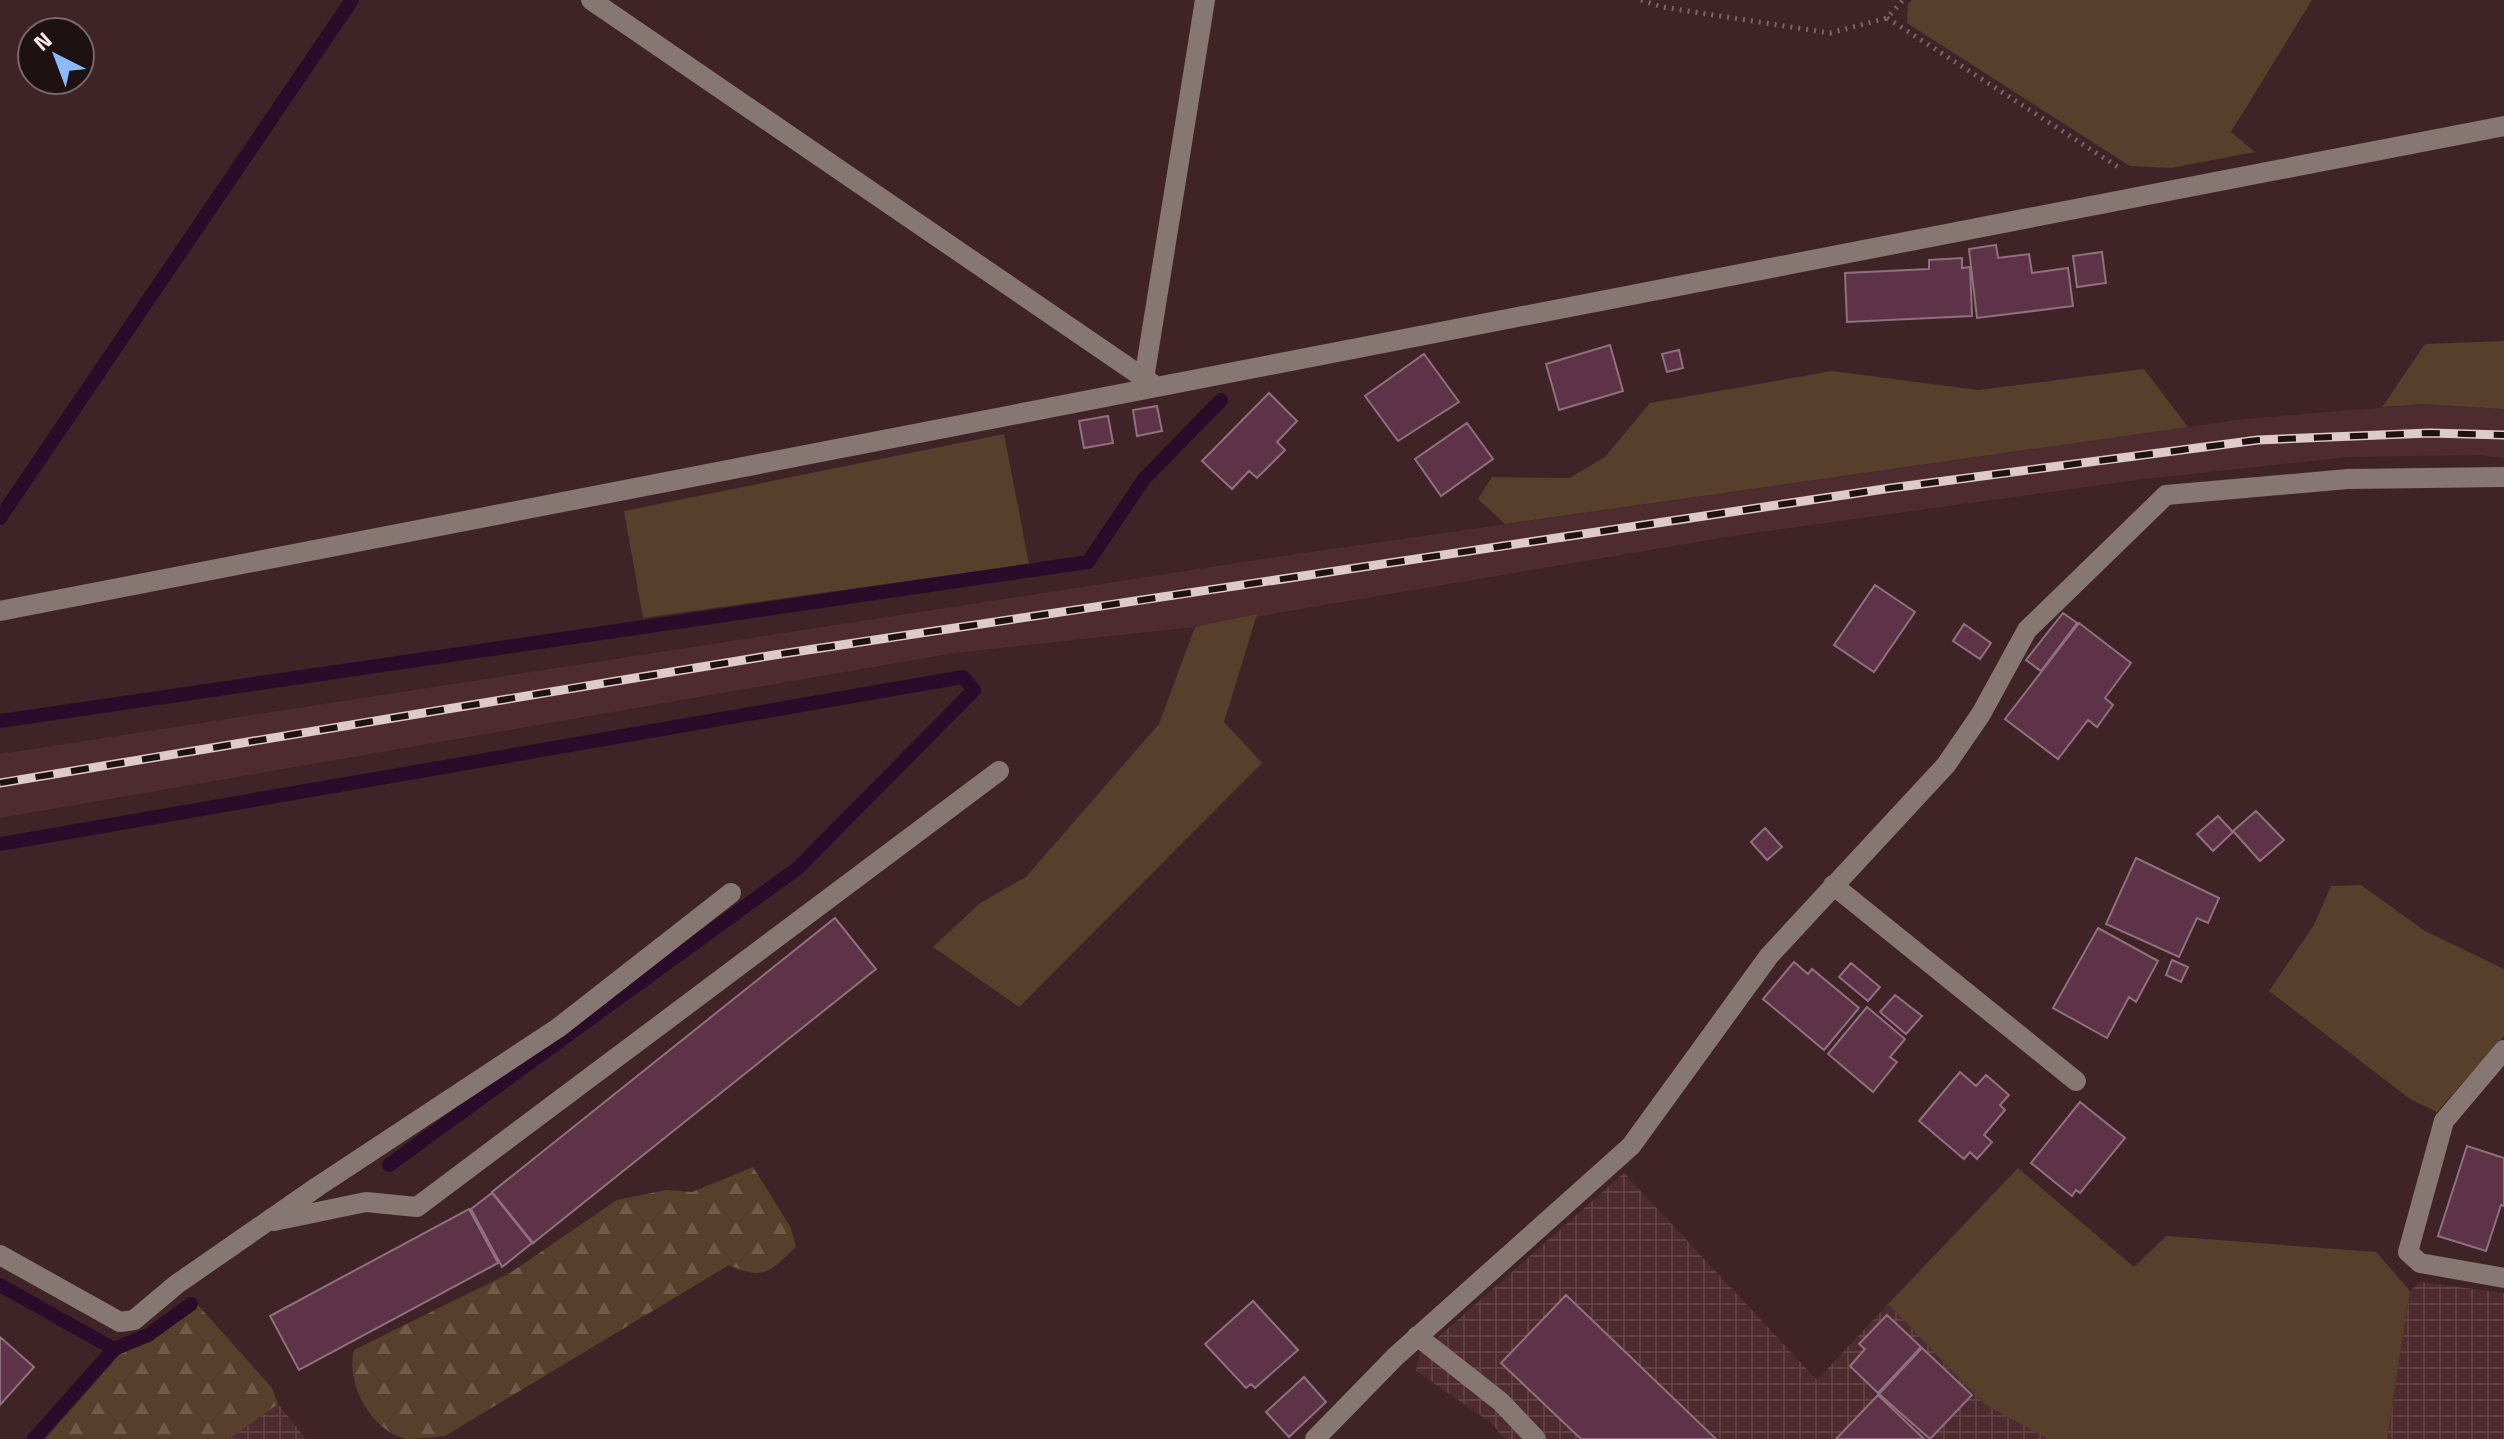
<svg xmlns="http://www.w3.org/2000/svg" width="2504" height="1439" font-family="'Titillium Web',sans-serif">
  <defs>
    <pattern id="industrial-grid" width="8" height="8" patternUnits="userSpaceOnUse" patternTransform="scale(2)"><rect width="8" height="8" fill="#4e2b2f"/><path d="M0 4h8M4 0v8" fill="none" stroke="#604043"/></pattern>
    <pattern id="forest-firs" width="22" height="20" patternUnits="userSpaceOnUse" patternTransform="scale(2)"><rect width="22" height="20" fill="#573f2b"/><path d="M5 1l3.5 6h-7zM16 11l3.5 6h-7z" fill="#705b4a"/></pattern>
  </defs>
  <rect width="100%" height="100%" fill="#402326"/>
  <path fill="#4e2b2f" d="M2423 404 2504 409V458L2478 455 2348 457 2137 480 1739 535 1195 627 954 653 0 818V754L1289 555 2244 419Z"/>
  <path fill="url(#industrial-grid)" d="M1624 1173 1817 1380 1888 1304 1984 1404 2048 1439H1505L1490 1422 1416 1371 1419 1354Z
    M2420 1282 2504 1293V1439H2387L2410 1291Z
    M278 1404 306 1439H229Z"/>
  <path fill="#573f2b" d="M1912 0H2312L2231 132 2255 152 2171 168 2130 166 1907 23 1908 4Z
    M2504 341V409L2423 404 2382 407 2425 344Z
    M2144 369 2188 427 1505 524 1478 499 1492 477 1569 478 1605 457 1650 403 1832 371 1978 390Z
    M1004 434 1029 564 643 618 624 511Z
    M1257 614 1224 722 1262 763 1019 1007 933 947 980 903 1026 877 1159 724 1195 627Z
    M2361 885 2425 931 2504 969V1036L2437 1112 2410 1099 2269 991 2314 925 2331 886Z
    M2018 1168 2134 1267 2166 1236 2376 1252 2410 1291 2387 1439H2048L1984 1404 1888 1304Z"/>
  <path fill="url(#forest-firs)" d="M753 1167 790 1226 796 1247C769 1272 764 1281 729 1265L445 1436C434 1437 418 1439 407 1439 371 1432 345 1382 354 1350L510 1273 617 1200 666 1190 692 1192Z
    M198 1305 272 1388 278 1404 229 1439H45L121 1353 151 1340Z"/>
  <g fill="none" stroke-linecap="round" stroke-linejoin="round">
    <path stroke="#2a0c2a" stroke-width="14" d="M0 518 352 0
      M0 721 1088 562 1144 479 1221 400
      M0 844 963 677 974 690 798 868 389 1165
      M0 1285 114 1349
      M34 1439 114 1349 148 1335 191 1304"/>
  </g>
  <path fill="#5e3348" stroke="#8f707e" stroke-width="2" d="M1996 245 1998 258 2029 254 2032 273 2068 268 2073 306 1977 318 1969 249Z
    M2102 252 2106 283 2077 287 2073 256Z
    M1962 258V268L1970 267 1972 316 1847 322 1845 273 1929 269V260Z
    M1610 345 1623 391 1559 410 1546 364Z
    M1679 350 1683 368 1667 372 1662 354Z
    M1424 354 1459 402 1398 441 1365 396Z
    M1269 393 1297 421 1277 442 1285 450 1257 478 1249 471 1232 489 1202 461Z
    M1157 406 1162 431 1137 436 1133 410Z
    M1108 416 1113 443 1084 448 1079 421Z
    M1467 423 1493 459 1441 496 1415 459Z
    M1875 585 1915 612 1874 672 1834 645Z
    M2063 613 2077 623 2041 671 2026 660Z
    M2079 623 2131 663 2105 698 2113 705 2097 727 2088 720 2058 759 2005 719Z
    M1964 624 1991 643 1980 659 1953 641Z
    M2256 811 2284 840 2260 861 2233 831Z
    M2218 816 2233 832 2213 851 2197 834Z
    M1765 828 1782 847 1767 860 1751 842Z
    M2136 858 2219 898 2208 923 2197 918 2179 957 2106 924Z
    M835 918 876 969 533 1243 492 1192Z
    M2098 928 2158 961 2136 1002 2129 997 2107 1038 2053 1008Z
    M2172 960 2188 967 2181 982 2166 975Z
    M1794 962 1808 974 1812 969 1859 1008 1824 1050 1763 999Z
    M1851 963 1880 987 1868 1001 1839 977Z
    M1895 995 1922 1016 1906 1034 1880 1012Z
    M1867 1007 1905 1039 1890 1057 1897 1062 1873 1092 1828 1054Z
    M1960 1072 1976 1086 1986 1075 2009 1095 2000 1105 2005 1110 1984 1135 1992 1142 1977 1159 1970 1152 1964 1159 1919 1121Z
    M2080 1102 2125 1138 2080 1193 2076 1190 2072 1196 2031 1163Z
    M2467 1146 2504 1158V1206L2501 1205 2486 1251 2438 1236Z
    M492 1193 532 1243 502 1267 471 1209Z
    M469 1209 498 1263 299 1370 270 1316Z
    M1566 1295 1716 1439H1581L1501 1363Z
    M1253 1301 1298 1350 1255 1388 1251 1384 1246 1388 1205 1344Z
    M1887 1315 1921 1347 1878 1393 1850 1366 1865 1349 1859 1344Z
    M0 1337 34 1367 0 1405Z
    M1922 1348 1972 1395 1930 1439 1879 1394Z
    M1304 1377 1326 1402 1289 1437 1266 1412Z
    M1878 1395 1924 1439H1836Z"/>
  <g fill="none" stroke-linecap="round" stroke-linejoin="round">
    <path stroke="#7d6365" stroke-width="5" stroke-dasharray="2 6" stroke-linecap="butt" d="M1641 0 1662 7 1830 33 1887 18 1903 0
      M1887 18 2118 167"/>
    <path stroke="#867773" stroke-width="20" d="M591 0 1157 387
      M1144 379 1205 0
      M0 611 2504 126
      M1833 885 2076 1081
      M2504 1050 2444 1121 2408 1252 2420 1263 2504 1278
      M274 1221 366 1202 417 1207 999 771
      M0 1255 120 1322 134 1320 177 1284 317 1187 558 1028 731 893
      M1417 1336 1501 1402 1536 1439
      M1315 1439 1396 1356 1631 1146 1769 956 1946 765 1981 714 2027 630 2166 495 2348 479 2504 477"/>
    <defs>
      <path id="rail" d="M0 783 774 655 1891 488 2258 440 2430 433 2504 435"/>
    </defs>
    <use href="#rail" stroke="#dfcacb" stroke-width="9"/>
    <use href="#rail" stroke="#1e1112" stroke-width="6" stroke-dasharray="18" stroke-linecap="butt"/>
  </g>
  <g transform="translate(56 56) rotate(318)"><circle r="38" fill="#1e1112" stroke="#766768" stroke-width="2"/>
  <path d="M0-6L14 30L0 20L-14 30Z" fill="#8bbafc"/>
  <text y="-12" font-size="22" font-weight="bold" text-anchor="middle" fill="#fbe7e8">N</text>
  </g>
</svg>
